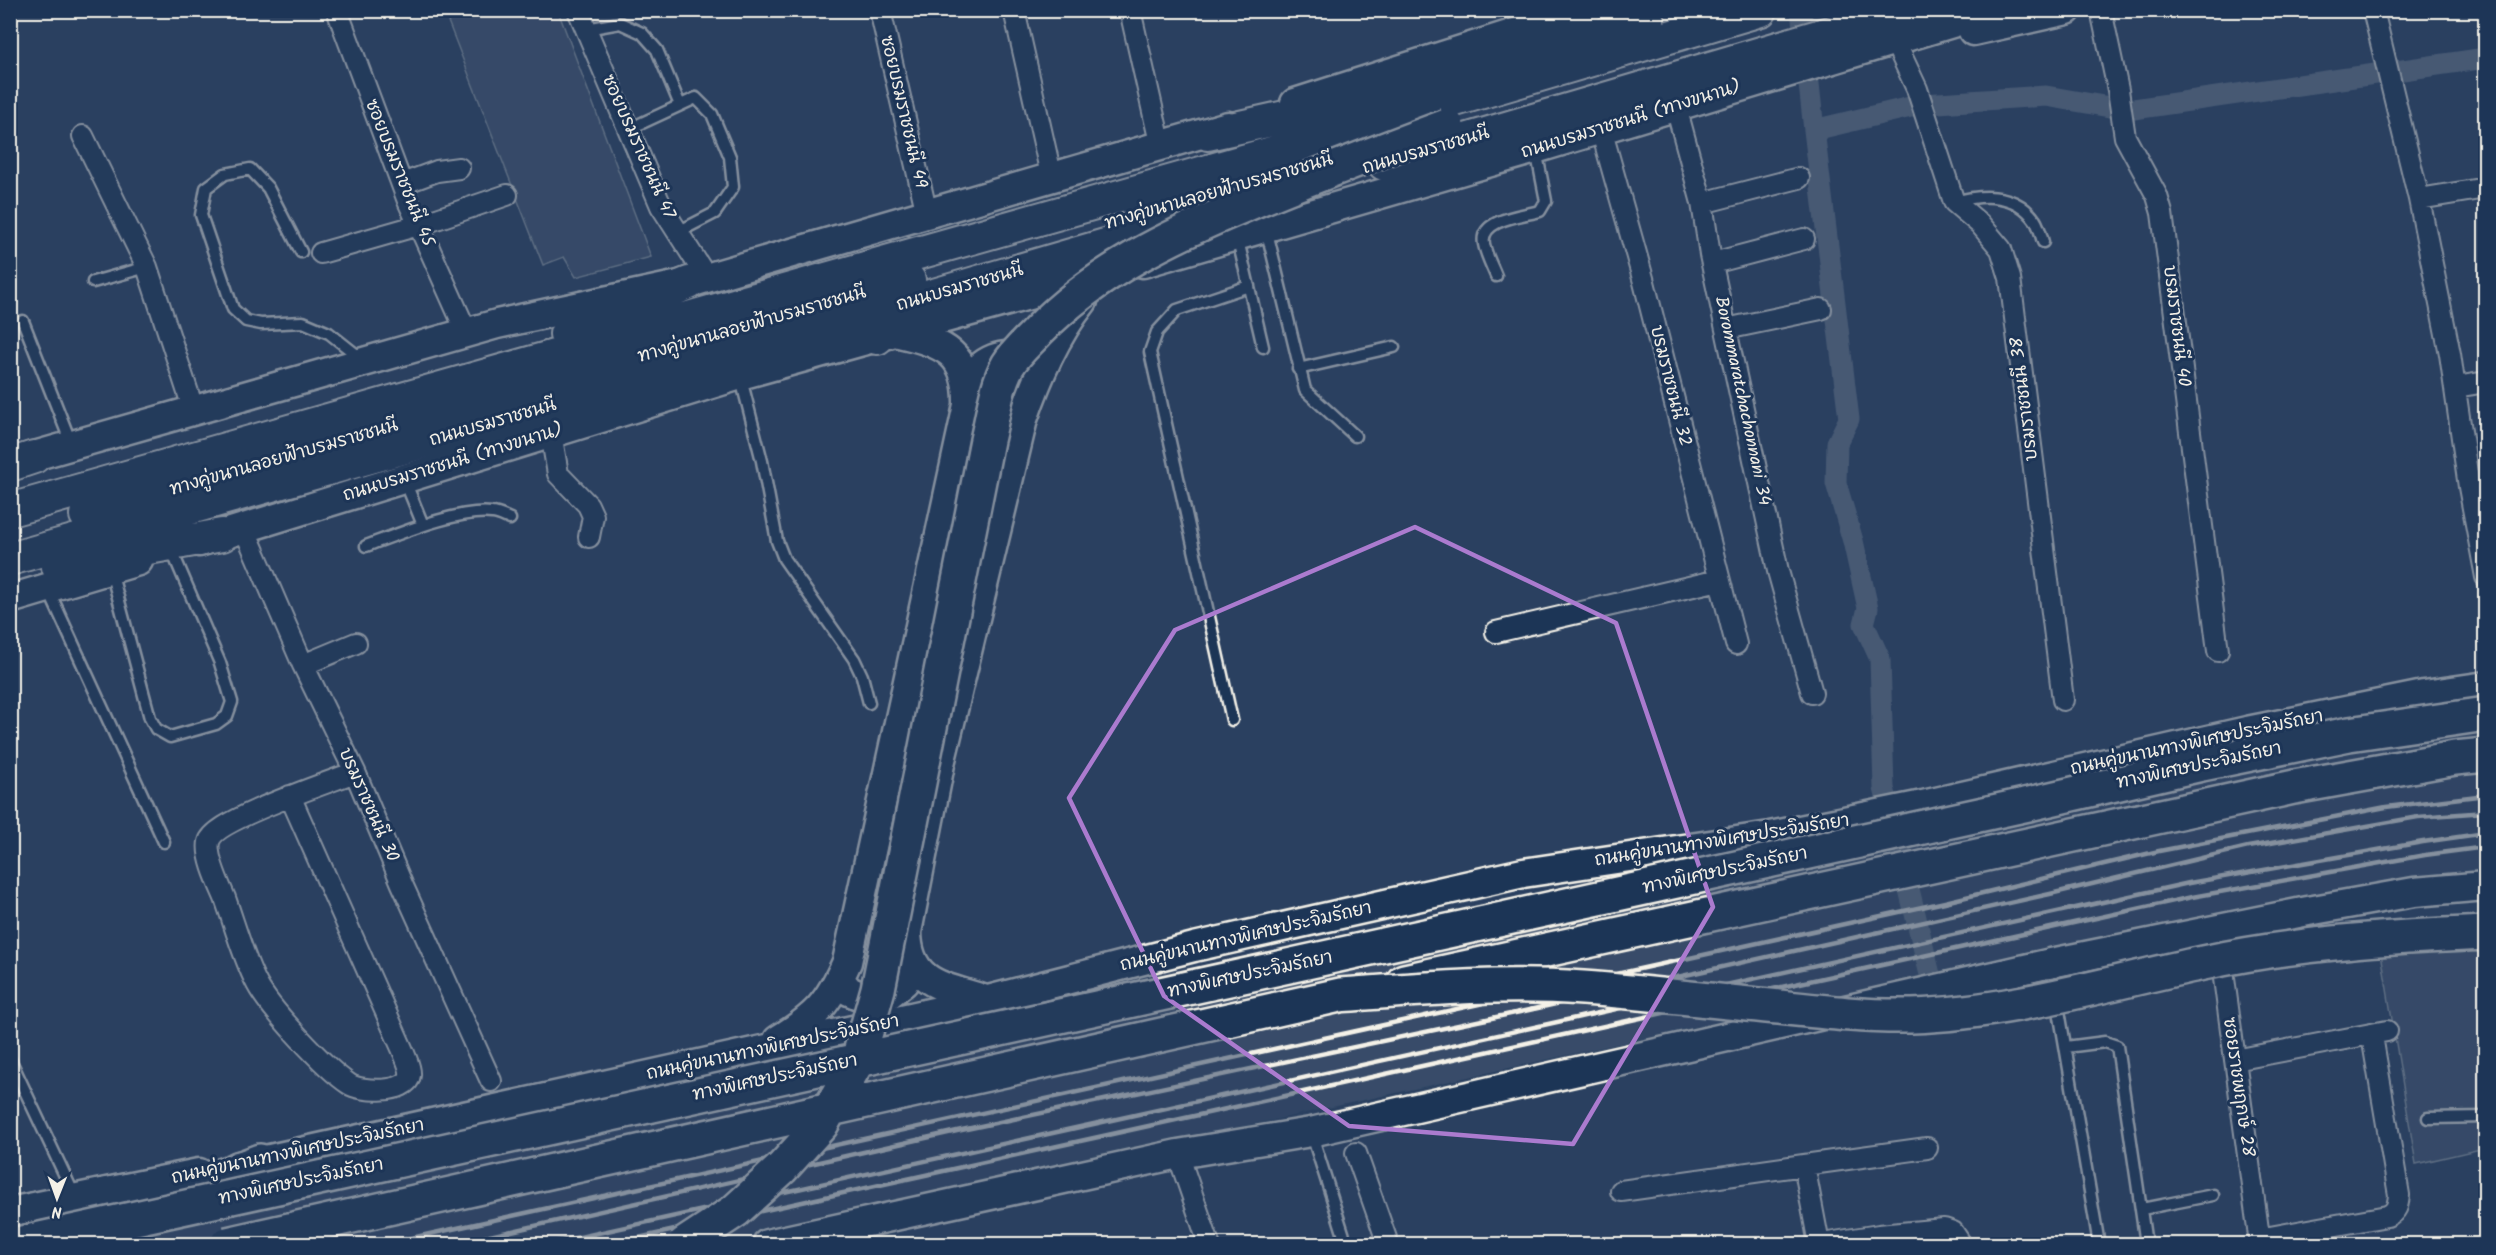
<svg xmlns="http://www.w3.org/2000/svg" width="2496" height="1255" font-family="Kalam,'Playpen Sans Thai',sans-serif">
  <rect width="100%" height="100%" fill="#2a4060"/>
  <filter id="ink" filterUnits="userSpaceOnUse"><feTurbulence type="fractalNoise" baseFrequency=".0167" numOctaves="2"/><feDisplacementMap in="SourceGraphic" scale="12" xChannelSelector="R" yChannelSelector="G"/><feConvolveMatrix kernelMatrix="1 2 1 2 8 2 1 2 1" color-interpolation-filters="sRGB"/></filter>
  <g filter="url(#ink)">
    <path fill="#374c69" d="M2485 730V873L2435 877 2252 907 1841 995 709 1244H107L2124 797 2469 731Z"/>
    <path fill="#445771" stroke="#9ca4ac" stroke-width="1.5" d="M444 11H558L651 257 576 277 564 257 543 265Z
      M2449 948 2485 953V1148L2416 1164 2381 953Z"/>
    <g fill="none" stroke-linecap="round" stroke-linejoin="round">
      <path stroke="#6a788a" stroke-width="21" d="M1801 10 1814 130 1923 104 2046 96 2127 110 2486 58
        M1814 130 1849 419 1837 443 1836 483 1853 541 1868 608 1864 624 1880 659 1884 788 1937 1003"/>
      <defs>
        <path id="lane" d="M586 29 620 23 642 33 657 50 680 105
          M629 129 696 98 712 114 730 157 733 187 715 213 678 232
          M1954 202C1983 194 2015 192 2035 220 2039 226 2041 235 2043 242
          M1266 228 1305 390 1355 436
          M1237 236 1263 347
          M301 252 268 188 250 169 225 174 206 188 201 215 233 309 246 321 261 324 303 322 329 333 363 360
          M1496 276C1492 266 1486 255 1484 244 1479 219 1522 216 1540 211L1546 201 1536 150
          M93 282 147 267
          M23 321 71 443
          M1298 369 1394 347
          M740 375 762 461 777 541 784 559 854 659 862 676 869 703
          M405 481 423 525
          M366 546C399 534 458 509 492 513 498 513 505 517 510 519
          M111 571 150 718 156 729 170 737 216 724 227 716 232 702 220 663 172 551
          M48 589 164 842
          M1232 720 1150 352 1157 332 1177 310 1249 286
          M2051 964 2099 1244
          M2066 1047 2105 1042 2117 1046 2146 1244
          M10 1059 75 1197
          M2428 1118 2486 1117
          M1311 1132 1345 1239
          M2142 1209 2213 1195"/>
        <path id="street" d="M337 10 408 201 467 333
          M578 10 661 206 707 278
          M880 10 927 214
          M1014 10 1052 179
          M1130 10 1161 147
          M2101 10 2118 90 2125 137 2157 196 2162 213 2218 651
          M2373 10 2419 199 2450 354 2469 487 2486 577
          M1895 42 1917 89 1954 202 1980 224 2001 249 2010 278 2063 700
          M1676 107 1702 203 1710 255 1778 571 1812 693
          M1601 129 1644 282 1736 644
          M83 136 147 267 194 411
          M402 184 437 171 459 168
          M2419 199 2486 188
          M1702 203 1799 178
          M321 253 419 225 507 195
          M1713 263 1804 239
          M1726 329 1821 309
          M2456 387 2486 382
          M551 433 558 474 588 505 593 516 589 537
          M244 528 303 665 355 772 402 884 491 1081
          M1496 632 1719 580
          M303 665 356 643
          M290 796 404 1053C406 1059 411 1068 410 1075 408 1094 360 1092 349 1084 325 1068 270 1009 257 984 243 957 235 926 225 898 219 884 206 857 209 842 214 820 330 782 355 772
          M2220 949 2260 1244
          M2235 1060 2387 1031
          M1356 1153 1388 1244
          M1178 1154 1209 1244
          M1621 1191 1804 1165
          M2259 1239 2387 1216C2397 1212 2398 1205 2399 1195L2372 1036
          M1819 1244 1804 1165 1927 1148
          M1822 1244 1879 1235 1944 1229 1953 1232 1961 1244"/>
        <path id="secondary" d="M1973 31 2067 10
          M1295 103 1587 10
          M1143 263 1535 149 1995 10
          M968 383C980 361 1005 347 1028 363
          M13 462 497 324 689 283 1228 126
          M199 542 740 375 1101 275
          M10 599 138 561
          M839 979 849 991 863 997 889 994 904 982 912 964
          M986 1000C944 986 908 985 907 932L940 764 1023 419C1038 376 1055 336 1083 301
          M778 1040C817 1016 828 1004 847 962L968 405C969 354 945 343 899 333
          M238 1166 988 1000 1194 947 1523 873 1770 836 1923 805 2247 731 2424 695 2486 686
          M10 1212 199 1173
          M767 1244 1178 1154 1311 1132 2051 963 2308 911 2414 892 2486 886"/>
        <path id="primary" d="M1208 134 1384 95 1648 21
          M1384 164 1907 10
          M1147 212 1307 167
          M566 334 689 283
          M877 338 914 305
          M10 465 34 457
          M10 510 1353 130 1761 10
          M86 515 909 280
          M10 559 643 380 1184 222
          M58 567 92 558 222 535"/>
        <path id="highway" d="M1404 981 2294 787 2455 758 2486 755
          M142 1206 260 1161"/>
      </defs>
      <use href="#lane" stroke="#f4f1e8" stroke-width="15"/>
      <use href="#street" stroke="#f4f1e8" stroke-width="24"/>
      <use href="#secondary" stroke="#f4f1e8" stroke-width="33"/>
      <use href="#primary" stroke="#f4f1e8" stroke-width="36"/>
      <use href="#highway" stroke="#f4f1e8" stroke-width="38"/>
      <use href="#lane" stroke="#1d3557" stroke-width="10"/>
      <use href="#street" stroke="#1d3557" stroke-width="20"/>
      <use href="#secondary" stroke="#1d3557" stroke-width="28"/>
      <use href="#primary" stroke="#1d3557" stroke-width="32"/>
      <use href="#highway" stroke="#1d3557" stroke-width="33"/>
      <path stroke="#f4f1e8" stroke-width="4.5" d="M384 1244 1945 902 2159 851 2386 807 2486 795
        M454 1244 957 1131 1520 1012 2050 894 2248 847 2418 817 2486 812
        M548 1244 2189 883 2423 842 2486 833
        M611 1244 2192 897 2425 855 2486 847"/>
      <defs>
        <path id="highway-bridge" d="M17 1244 2029 804 2202 764 2349 734 2486 714
          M227 1244 1340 995C1421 989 1501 982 1583 988 1648 993 1714 1001 1779 1007 1824 1012 1868 1017 1912 1016 2011 1013 2107 983 2203 963 2296 943 2390 937 2486 933
          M685 1244 735 1211 782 1168 821 1125 858 1060 878 989 987 440C993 416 996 386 1008 365 1016 352 1028 342 1038 331 1097 271 1170 236 1247 204 1313 176 1380 151 1447 126"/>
      </defs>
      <use href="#highway-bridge" stroke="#f4f1e8" stroke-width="38" stroke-linecap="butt"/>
      <use href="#highway-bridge" stroke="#1d3557" stroke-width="33"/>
    </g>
  </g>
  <path d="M0 0H2496V1255H0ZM1415 527 1616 623 1713 907 1573 1144 1349 1126 1164 996 1069 798 1175 630Z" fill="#2a4060" fill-opacity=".55" fill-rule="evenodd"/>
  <path fill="none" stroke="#ab7bcf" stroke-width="4.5" stroke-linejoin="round" d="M1415 527 1616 623 1713 907 1573 1144 1349 1126 1164 996 1069 798 1175 630Z"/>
  <g text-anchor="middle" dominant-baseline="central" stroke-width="6" stroke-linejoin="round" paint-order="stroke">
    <g font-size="18" fill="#f4f1e8" stroke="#1d3557">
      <text transform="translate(903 112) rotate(77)">ซอยบรมราชชนนี 49</text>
      <text transform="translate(1631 120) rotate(-17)">ถนนบรมราชชนนี (ทางขนาน)</text>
      <text transform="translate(638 147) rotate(66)">ซอยบรมราชชนนี 47</text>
      <text transform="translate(1426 151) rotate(-16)">ถนนบรมราชชนนี</text>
      <text transform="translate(399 173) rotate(68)">ซอยบรมราชชนนี 45</text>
      <text transform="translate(1219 192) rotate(-16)">ทางคู่ขนานลอยฟ้าบรมราชชนนี</text>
      <text transform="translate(960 288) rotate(-16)">ถนนบรมราชชนนี</text>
      <text transform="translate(752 325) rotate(-16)">ทางคู่ขนานลอยฟ้าบรมราชชนนี</text>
      <text transform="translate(2176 326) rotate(83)">บรมราชชนนี 40</text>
      <text transform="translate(1670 386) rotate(76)">บรมราชชนนี 32</text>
      <text transform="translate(2025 399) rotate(-97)">บรมราชชนนี 38</text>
      <text transform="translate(1742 401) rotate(78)">Borommaratchachonnani 34</text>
      <text transform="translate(493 423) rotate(-16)">ถนนบรมราชชนนี</text>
      <text transform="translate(284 458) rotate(-16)">ทางคู่ขนานลอยฟ้าบรมราชชนนี</text>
      <text transform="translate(453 463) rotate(-17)">ถนนบรมราชชนนี (ทางขนาน)</text>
      <text transform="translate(2197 743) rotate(-12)">ถนนคู่ขนานทางพิเศษประจิมรัถยา</text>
      <text transform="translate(2199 766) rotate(-12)">ทางพิเศษประจิมรัถยา</text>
      <text transform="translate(368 805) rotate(66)">บรมราชชนนี 30</text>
      <text transform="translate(1722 841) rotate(-9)">ถนนคู่ขนานทางพิเศษประจิมรัถยา</text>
      <text transform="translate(1725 871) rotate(-12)">ทางพิเศษประจิมรัถยา</text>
      <text transform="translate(1246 937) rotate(-13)">ถนนคู่ขนานทางพิเศษประจิมรัถยา</text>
      <text transform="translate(1250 975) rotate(-12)">ทางพิเศษประจิมรัถยา</text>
      <text transform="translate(773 1048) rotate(-12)">ถนนคู่ขนานทางพิเศษประจิมรัถยา</text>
      <text transform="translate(775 1078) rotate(-12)">ทางพิเศษประจิมรัถยา</text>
      <text transform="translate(2238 1087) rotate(82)">ซอยราชพฤกษ์ 28</text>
      <text transform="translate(298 1152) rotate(-12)">ถนนคู่ขนานทางพิเศษประจิมรัถยา</text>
      <text transform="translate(301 1182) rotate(-12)">ทางพิเศษประจิมรัถยา</text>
    </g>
  </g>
  <rect width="2496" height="1255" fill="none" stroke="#1d3557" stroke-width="36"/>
  <rect x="18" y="18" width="2460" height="1219" fill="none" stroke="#f4f1e8" stroke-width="2" filter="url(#ink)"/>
  <g transform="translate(57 1198) rotate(181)" stroke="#1d3557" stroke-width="4.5" paint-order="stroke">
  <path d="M0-4.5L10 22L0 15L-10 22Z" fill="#f4f1e8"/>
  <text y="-9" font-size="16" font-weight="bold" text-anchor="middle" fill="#f4f1e8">N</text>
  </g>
</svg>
